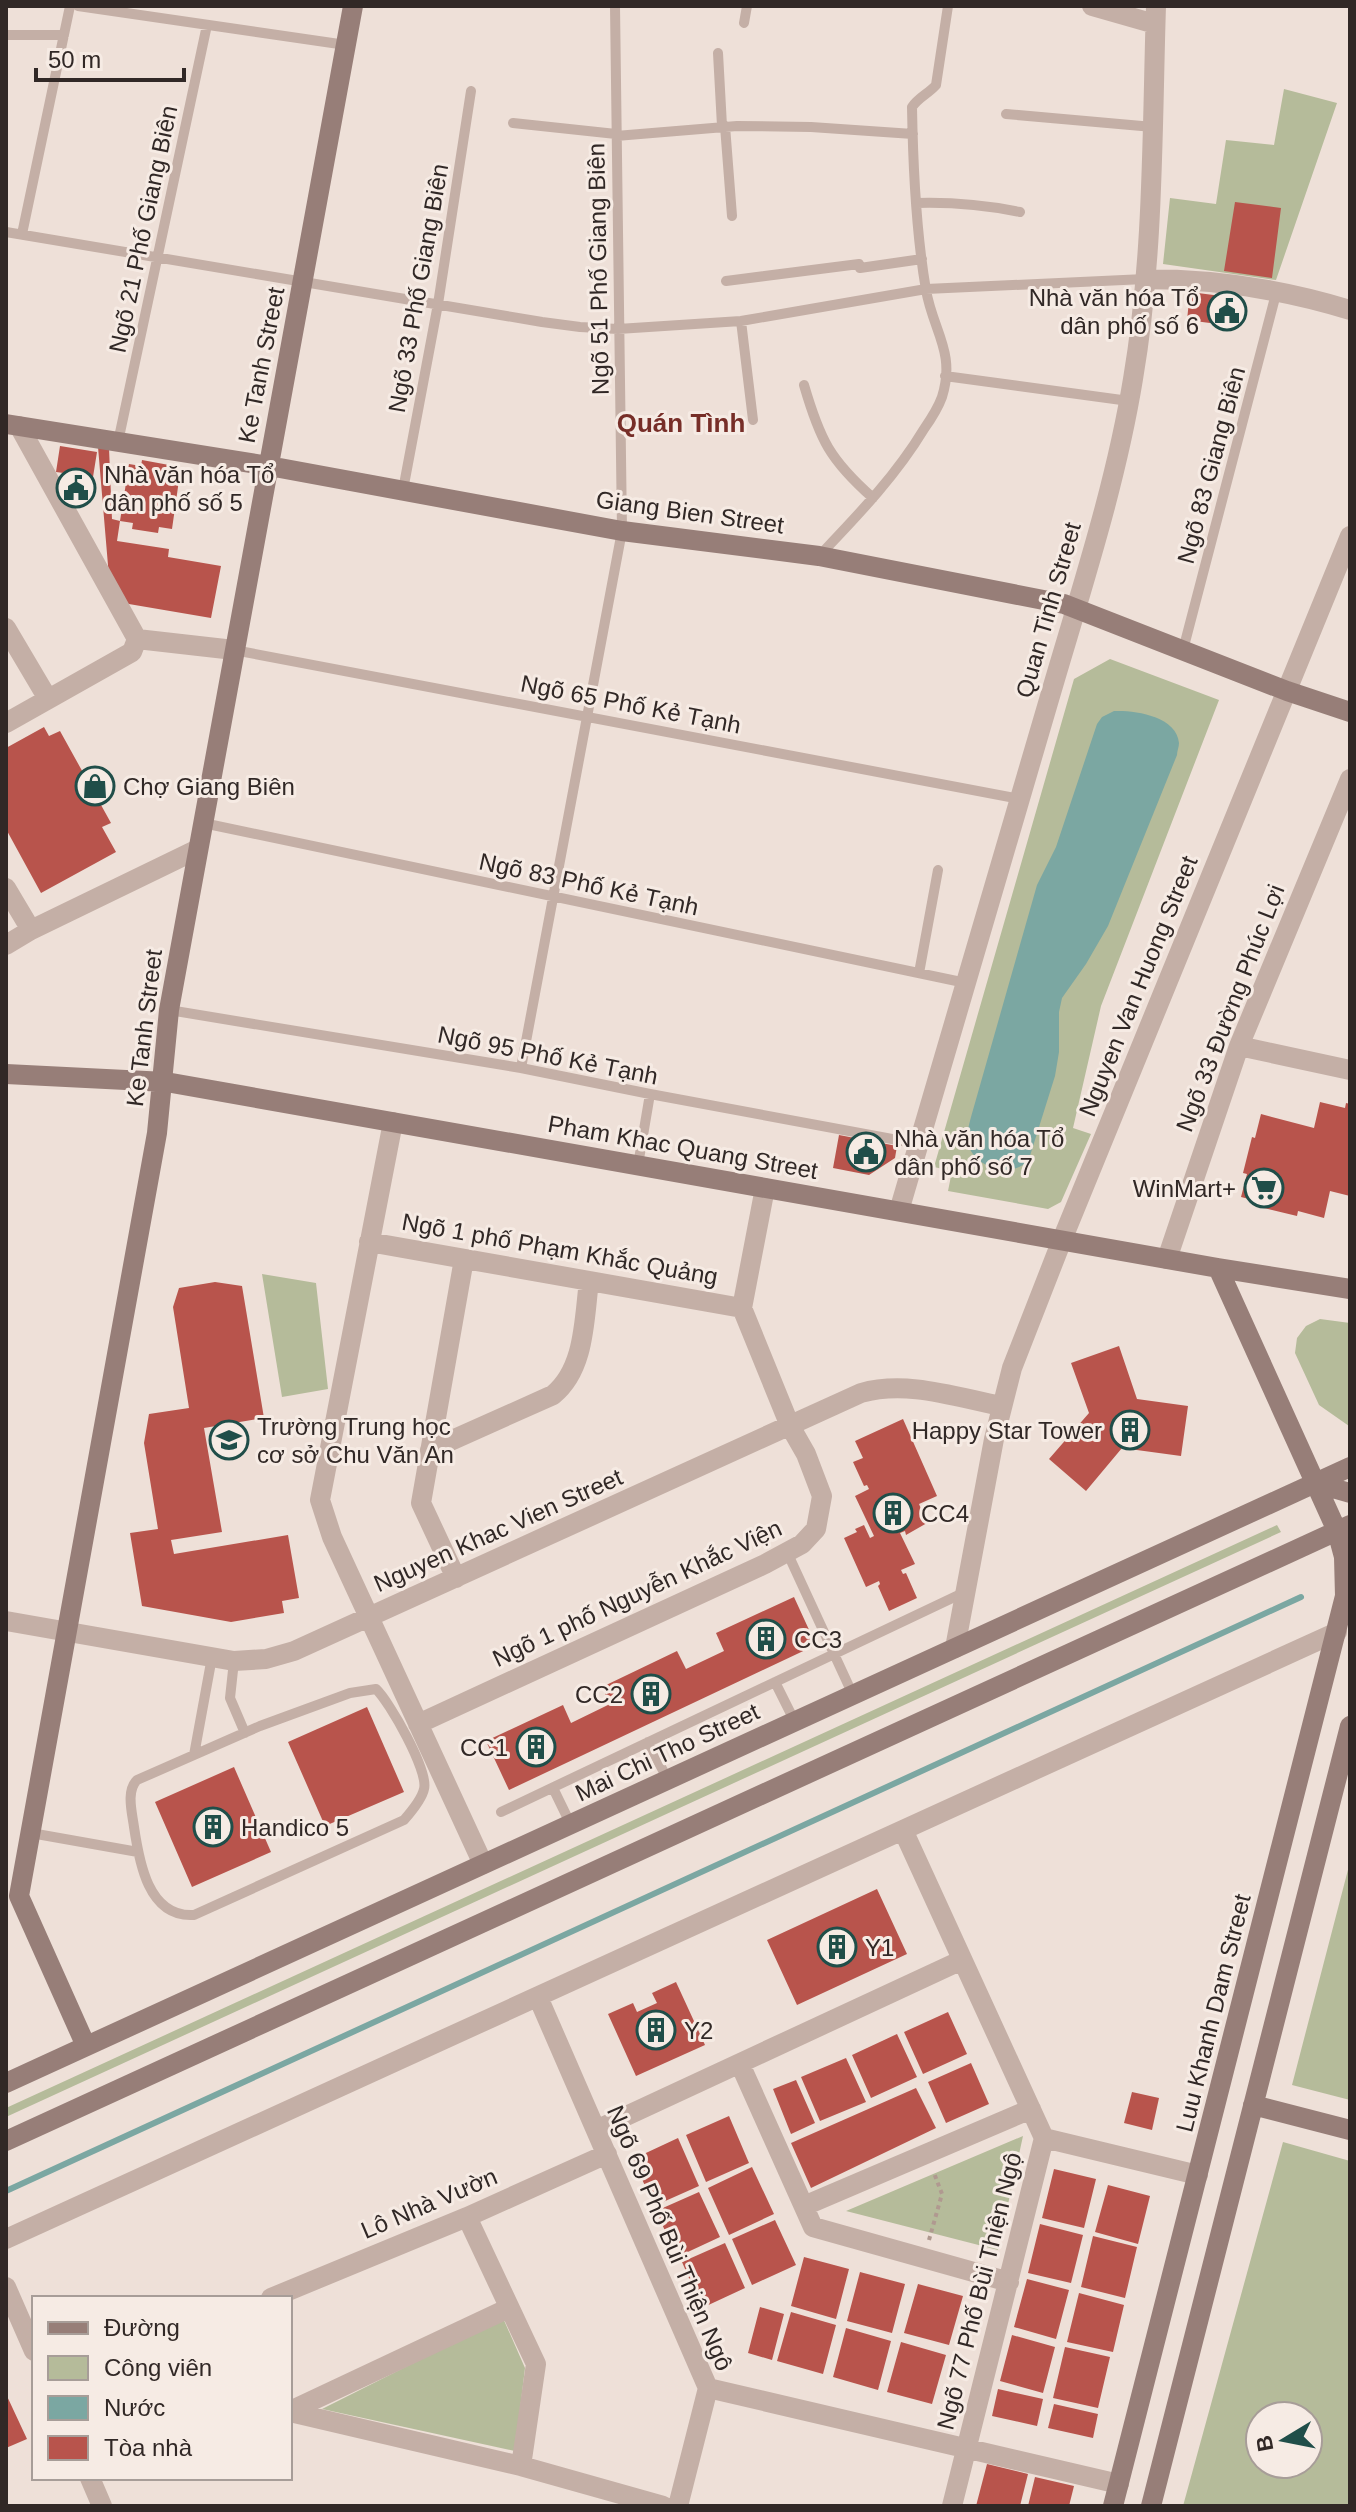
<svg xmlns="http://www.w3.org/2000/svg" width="1356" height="2512" font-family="Arial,sans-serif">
  <rect width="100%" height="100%" fill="#eee0d8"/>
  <path fill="#b5bb9a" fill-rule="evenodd" d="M1284 89 1337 103 1276 280 1163 264 1170 198 1216 204 1226 140 1274 145Z
    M1110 659 1219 700 1101 1006 1073 1128 1091 1134 1061 1202 1048 1209 948 1191 952 1171 934 1167 1074 679Z
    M262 1274 316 1283 328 1389 282 1397Z
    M1320 1319 1350 1323 1349 1426 1319 1405 1295 1353 1297 1338 1306 1326Z
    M1277 1525 1281 1532 6 2117V2108Z
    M1350 1862V2100L1292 2085Z
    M1023 2136 998 2250 846 2211Z
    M1283 2142 1350 2161V2506H1183ZM1260 2416H1308V2464H1260Z
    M503 2318 525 2368 515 2451 322 2409Z"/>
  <path fill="#7ba7a2" d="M1114 711C1134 710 1177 716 1179 743 1179 747 1177 751 1177 755L1108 926 1086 964 1062 998 1059 1012V1052L1055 1076 1029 1159C1014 1180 973 1168 968 1143 966 1135 969 1125 971 1117L1037 885 1056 847 1097 724 1102 717Z"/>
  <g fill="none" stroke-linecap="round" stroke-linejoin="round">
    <path stroke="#7ba7a2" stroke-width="6" d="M6 2191 1301 1597"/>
  </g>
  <path fill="#b8544c" d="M1235 202 1281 208 1272 278 1224 271Z
    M1190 292 1229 297 1225 325 1187 320Z
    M60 446 97 452 93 477 56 472Z
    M98 447 109 448 112 519 120 521 117 541 169 549 168 557 221 566 211 618 123 603 109 577Z
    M142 460 169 465 168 470 180 473 172 529 159 527 158 533 132 529 133 523 120 521 129 464 141 466Z
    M44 727 49 736 60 731 111 823 102 827 116 852 41 893 6 829V748Z
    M1320 1102 1345 1108 1346 1103 1350 1104V1196L1330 1191 1324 1218 1298 1211 1297 1216 1264 1208 1265 1203 1241 1197 1247 1174 1243 1173 1252 1137 1255 1138 1261 1114 1314 1128Z
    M839 1135 897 1146 895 1158 869 1175 833 1168Z
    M215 1282 242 1286 264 1418 204 1428 222 1532 171 1540 174 1554 288 1535 299 1598 282 1601 284 1613 231 1622 142 1606 130 1533 158 1529 144 1443 149 1414 189 1408 173 1307 179 1288Z
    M1119 1346 1137 1399 1188 1406 1181 1456 1122 1448 1086 1491 1049 1459 1089 1413 1071 1363Z
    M903 1419 937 1496 919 1504 927 1523 906 1535 905 1531 900 1533 915 1564 901 1570 903 1574 906 1573 917 1598 889 1611 878 1586 880 1584 879 1581 866 1587 844 1538 857 1532 855 1529 864 1525 870 1538 874 1536 855 1496 869 1489 867 1485 864 1486 853 1462 863 1458 855 1441Z
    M794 1597 816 1645 509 1790 486 1741 563 1705 571 1723 610 1704 602 1687 677 1651 686 1669 724 1651 716 1633Z
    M367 1707 404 1792 325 1826 288 1742Z
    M234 1767 271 1852 192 1887 155 1802Z
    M877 1889 907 1954 797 2005 767 1940Z
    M676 1982 705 2045 636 2076 608 2014 633 2003 637 2012 657 2003 652 1993Z
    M948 2012 967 2054 923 2074 904 2032Z
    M897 2034 917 2077 871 2098 852 2055Z
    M846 2058 866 2102 820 2121 801 2077Z
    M971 2063 989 2104 946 2123 928 2082Z
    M796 2080 815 2123 791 2134 773 2089Z
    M916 2088 936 2128 811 2188 791 2143Z
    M1132 2092 1159 2098 1152 2130 1124 2123Z
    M729 2116 749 2163 706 2182 686 2135Z
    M678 2138 699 2186 654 2206 633 2159Z
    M752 2167 774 2214 729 2235 708 2188Z
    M1054 2169 1096 2179 1084 2228 1042 2218Z
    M1108 2185 1150 2196 1138 2244 1095 2232Z
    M699 2192 720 2237 677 2257 656 2211Z
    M775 2220 796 2265 752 2285 732 2239Z
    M1040 2224 1083 2235 1071 2283 1028 2273Z
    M1093 2236 1137 2247 1125 2298 1081 2287Z
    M725 2243 745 2288 702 2308 682 2262Z
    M804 2257 849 2269 836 2319 791 2306Z
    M860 2272 905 2284 892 2333 847 2321Z
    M1027 2279 1069 2290 1056 2339 1014 2327Z
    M918 2284 963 2296 949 2345 904 2333Z
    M1079 2293 1124 2305 1113 2352 1067 2342Z
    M760 2307 784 2314 772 2360 748 2353Z
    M791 2312 836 2325 823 2374 777 2361Z
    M846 2328 891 2341 878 2390 833 2377Z
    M1012 2335 1055 2347 1043 2393 1000 2381Z
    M901 2342 946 2355 932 2404 887 2392Z
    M1065 2347 1110 2357 1098 2408 1053 2398Z
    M998 2389 1043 2399 1037 2426 992 2416Z
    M6 2394 27 2439 6 2448Z
    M1054 2404 1098 2414 1093 2438 1048 2428Z
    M987 2464 1028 2474 1020 2506H976Z
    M1035 2477 1074 2486 1069 2506H1028Z"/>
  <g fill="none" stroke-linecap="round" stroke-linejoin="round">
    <path stroke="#b09990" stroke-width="4" stroke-dasharray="4 4" stroke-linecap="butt" d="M929 2240 942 2194 934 2173"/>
    <path stroke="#c4afa6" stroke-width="10" d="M78 6 346 45
      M744 23 747 6
      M6 35H64
      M718 53 722 126
      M1006 114 1153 127
      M513 123 616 134
      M725 126 732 216
      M616 136 737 126 811 127 913 134
      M917 203C953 202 985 205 1020 212
      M6 232 542 322 580 327 618 329 741 321 926 289 1145 279
      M22 234 70 6
      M726 281 859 264 860 268 922 259
      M741 321 753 420
      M945 376 1129 401
      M804 385C820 440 830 460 873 498
      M118 442 207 25
      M403 490 438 304 471 91
      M819 556C857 516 895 477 924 429 931 419 938 408 942 397 956 352 933 331 926 290 916 232 913 167 912 107 919 97 928 94 936 85L948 6
      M234 650 1020 799
      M1183 650 1277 290
      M203 823 966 983
      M919 973 938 870
      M169 1010 521 1068 650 1094 919 1144
      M521 1068 622 531 615 6
      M638 1165 650 1094
      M787 1552 853 1695
      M234 1661 230 1698 245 1733
      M775 1682 795 1722
      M376 1689C389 1701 429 1771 424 1789 422 1799 411 1812 404 1820L194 1915C148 1918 139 1861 134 1827 132 1812 126 1791 137 1780L260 1726 350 1693Z
      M648 1742 668 1780
      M194 1755 212 1657
      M553 1788 571 1825
      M501 1812 965 1592
      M31 1833 138 1852"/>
    <path stroke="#c4afa6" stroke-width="20" d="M1092 6 1155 24
      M1145 279C1217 279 1282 289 1350 310
      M19 426 137 639
      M6 628 48 699
      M137 639 234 650
      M6 723 132 652 137 639
      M6 888 31 930
      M6 945 31 930 198 849
      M1239 1046 1350 1070
      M393 1122 320 1500 332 1537 483 1864
      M899 1211C948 1042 998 873 1048 703 1079 596 1115 489 1133 379 1154 256 1152 130 1156 6
      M369 1242 742 1308 765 1188
      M1167 1259 1239 1046 1350 779
      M430 1450 553 1395C585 1369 584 1320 589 1281
      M456 1578 421 1503 464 1259
      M6 1621 234 1661 266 1659 294 1651 861 1393C907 1380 955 1397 1001 1406
      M955 1648 994 1439 1012 1368 1062 1240 1350 536
      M418 1724 765 1564 802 1544 816 1529 822 1496 806 1454 790 1426 742 1308
      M903 1830 1044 2138 952 2506
      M538 1997 708 2388 678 2506
      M740 2064 813 2227 1009 2282
      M596 2130 962 1960
      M1044 2138 1198 2175
      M804 2206 1031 2109
      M467 2217 536 2364 521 2466
      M6 2239 1337 1632
      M6 2287 34 2351
      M271 2298 467 2217 607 2154
      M708 2388 1119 2484
      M290 2411 509 2308
      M290 2412 521 2466 663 2506
      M90 2478 102 2506"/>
    <path stroke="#977e78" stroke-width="20" d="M6 424 269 466 622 531 819 556 1064 604 1287 691 1350 712
      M6 1074 166 1082 1218 1268 1350 1289
      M1315 1483 1350 1493
      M86 2046 19 1896 157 1133 169 1010 353 6
      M6 2083 1350 1467
      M1253 2105 1350 2130
      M6 2141 1350 1525
      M1113 2506 1345 1596 1344 1557 1337 1531 1218 1268
      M1151 2506 1350 1726"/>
  </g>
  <defs>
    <symbol id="civic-ring" viewBox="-11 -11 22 22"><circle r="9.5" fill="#f6ebe4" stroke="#204e49" stroke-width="1.5"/><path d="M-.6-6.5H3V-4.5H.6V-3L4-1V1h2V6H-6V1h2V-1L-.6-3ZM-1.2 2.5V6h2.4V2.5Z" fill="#204e49"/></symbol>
    <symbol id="shop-ring" viewBox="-11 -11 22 22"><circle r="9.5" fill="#f6ebe4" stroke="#204e49" stroke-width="1.5"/><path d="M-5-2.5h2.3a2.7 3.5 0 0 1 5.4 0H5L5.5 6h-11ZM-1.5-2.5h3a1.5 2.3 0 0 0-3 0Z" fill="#204e49"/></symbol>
    <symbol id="supermarket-ring" viewBox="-11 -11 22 22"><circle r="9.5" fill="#f6ebe4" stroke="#204e49" stroke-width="1.5"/><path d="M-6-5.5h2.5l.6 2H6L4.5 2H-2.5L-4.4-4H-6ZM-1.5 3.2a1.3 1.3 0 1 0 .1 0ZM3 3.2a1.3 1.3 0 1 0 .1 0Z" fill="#204e49"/></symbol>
    <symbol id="building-ring" viewBox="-11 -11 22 22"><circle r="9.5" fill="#f6ebe4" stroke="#204e49" stroke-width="1.5"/><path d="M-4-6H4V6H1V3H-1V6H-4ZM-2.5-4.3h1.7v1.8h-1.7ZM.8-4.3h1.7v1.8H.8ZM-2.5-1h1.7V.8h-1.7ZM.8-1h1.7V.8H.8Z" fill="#204e49"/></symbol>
    <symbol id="school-ring" viewBox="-11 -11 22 22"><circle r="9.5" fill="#f6ebe4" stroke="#204e49" stroke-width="1.5"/><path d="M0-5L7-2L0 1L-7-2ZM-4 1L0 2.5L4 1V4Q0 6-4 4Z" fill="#204e49"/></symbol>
  </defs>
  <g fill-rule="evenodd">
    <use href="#civic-ring" x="1205" y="289" width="44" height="44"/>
    <use href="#civic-ring" x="54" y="466" width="44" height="44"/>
    <use href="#shop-ring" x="73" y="764" width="44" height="44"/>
    <use href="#civic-ring" x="844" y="1130" width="44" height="44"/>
    <use href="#supermarket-ring" x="1242" y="1166" width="44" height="44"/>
    <use href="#building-ring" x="1108" y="1408" width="44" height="44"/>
    <use href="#school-ring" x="207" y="1418" width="44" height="44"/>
    <use href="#building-ring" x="871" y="1491" width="44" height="44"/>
    <use href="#building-ring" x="744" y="1617" width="44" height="44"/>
    <use href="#building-ring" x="629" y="1672" width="44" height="44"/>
    <use href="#building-ring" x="514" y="1725" width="44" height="44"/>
    <use href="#building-ring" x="191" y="1805" width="44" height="44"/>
    <use href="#building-ring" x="815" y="1925" width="44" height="44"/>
    <use href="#building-ring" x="634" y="2008" width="44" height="44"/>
  </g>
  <g text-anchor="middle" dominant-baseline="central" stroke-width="6" stroke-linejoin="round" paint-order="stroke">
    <g font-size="24" fill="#312826" stroke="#f6ebe4">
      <text transform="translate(143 229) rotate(-78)">Ngõ 21 Phố Giang Biên</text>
      <text transform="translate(598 269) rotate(-91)">Ngõ 51 Phố Giang Biên</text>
      <text transform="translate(418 288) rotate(-80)">Ngõ 33 Phố Giang Biên</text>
      <text transform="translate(261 365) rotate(-79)">Ke Tanh Street</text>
      <text transform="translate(1211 465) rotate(-75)">Ngõ 83 Giang Biên</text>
      <text transform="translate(690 512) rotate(8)">Giang Bien Street</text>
      <text transform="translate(1048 610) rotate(-74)">Quan Tinh Street</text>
      <text transform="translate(631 704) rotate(11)">Ngõ 65 Phố Kẻ Tạnh</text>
      <text transform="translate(589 884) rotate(12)">Ngõ 83 Phố Kẻ Tạnh</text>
      <text transform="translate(1138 986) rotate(-68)">Nguyen Van Huong Street</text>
      <text transform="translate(1230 1008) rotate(-69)">Ngõ 33 Đường Phúc Lợi</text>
      <text transform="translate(144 1028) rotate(-83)">Ke Tanh Street</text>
      <text transform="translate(548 1055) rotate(11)">Ngõ 95 Phố Kẻ Tạnh</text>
      <text transform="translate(683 1147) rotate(10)">Pham Khac Quang Street</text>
      <text transform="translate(560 1249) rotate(10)">Ngõ 1 phố Phạm Khắc Quảng</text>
      <text transform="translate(498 1530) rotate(-24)">Nguyen Khac Vien Street</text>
      <text transform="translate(637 1593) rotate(-25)">Ngõ 1 phố Nguyễn Khắc Viện</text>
      <text transform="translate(667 1752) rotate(-25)">Mai Chi Tho Street</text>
      <text transform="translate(1213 2013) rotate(-76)">Luu Khanh Dam Street</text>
      <text transform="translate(429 2203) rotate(-23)">Lô Nhà Vườn</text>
      <text transform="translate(670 2238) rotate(67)">Ngõ 69 Phố Bùi Thiện Ngô</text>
      <text transform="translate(979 2291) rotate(-76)">Ngõ 77 Phố Bùi Thiện Ngộ</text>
    </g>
    <g font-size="24" fill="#312826" stroke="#f6ebe4" text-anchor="start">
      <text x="1199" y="297" text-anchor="end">Nhà văn hóa Tổ<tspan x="1199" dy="28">dân phố số 6</tspan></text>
      <text x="104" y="474">Nhà văn hóa Tổ<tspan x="104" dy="28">dân phố số 5</tspan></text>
      <text x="123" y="786">Chợ Giang Biên</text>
      <text x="894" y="1138">Nhà văn hóa Tổ<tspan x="894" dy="28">dân phố số 7</tspan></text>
      <text x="1236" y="1188" text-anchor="end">WinMart+</text>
      <text x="257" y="1426">Trường Trung học<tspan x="257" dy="28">cơ sở Chu Văn An</tspan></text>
      <text x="1102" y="1430" text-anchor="end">Happy Star Tower</text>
      <text x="921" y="1513">CC4</text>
      <text x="794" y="1639">CC3</text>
      <text x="623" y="1694" text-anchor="end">CC2</text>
      <text x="508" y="1747" text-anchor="end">CC1</text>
      <text x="241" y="1827">Handico 5</text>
      <text x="865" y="1947">Y1</text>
      <text x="684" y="2030">Y2</text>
    </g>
    <g font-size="26" font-weight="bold" fill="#772e28" stroke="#f6ebe4">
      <text x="681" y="423">Quán Tình</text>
    </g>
  </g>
  <rect width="1356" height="2512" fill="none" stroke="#312826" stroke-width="16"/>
  <rect x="32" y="2296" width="260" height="184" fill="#f6ebe4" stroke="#a79d98" stroke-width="2"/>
  <rect x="48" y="2322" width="40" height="12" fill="#977e78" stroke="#a79d98" stroke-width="2"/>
  <text x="104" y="2336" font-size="24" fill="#312826">Đường</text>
  <rect x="48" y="2356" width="40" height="24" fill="#b5bb9a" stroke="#a79d98" stroke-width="2"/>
  <text x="104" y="2376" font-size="24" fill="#312826">Công viên</text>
  <rect x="48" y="2396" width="40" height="24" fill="#7ba7a2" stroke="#a79d98" stroke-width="2"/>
  <text x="104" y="2416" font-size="24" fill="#312826">Nước</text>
  <rect x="48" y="2436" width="40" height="24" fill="#b8544c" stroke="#a79d98" stroke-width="2"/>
  <text x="104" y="2456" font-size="24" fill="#312826">Tòa nhà</text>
  <g transform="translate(1284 2440) rotate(260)"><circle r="38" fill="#f6ebe4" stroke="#a79d98" stroke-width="2"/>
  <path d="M0-6L14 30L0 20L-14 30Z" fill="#204e49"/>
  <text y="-12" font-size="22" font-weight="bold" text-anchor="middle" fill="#312826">B</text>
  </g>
  <path d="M36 68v12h148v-12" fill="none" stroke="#312826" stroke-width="4"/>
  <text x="48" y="68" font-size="24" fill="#312826" stroke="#f6ebe4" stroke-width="6" paint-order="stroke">50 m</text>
</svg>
